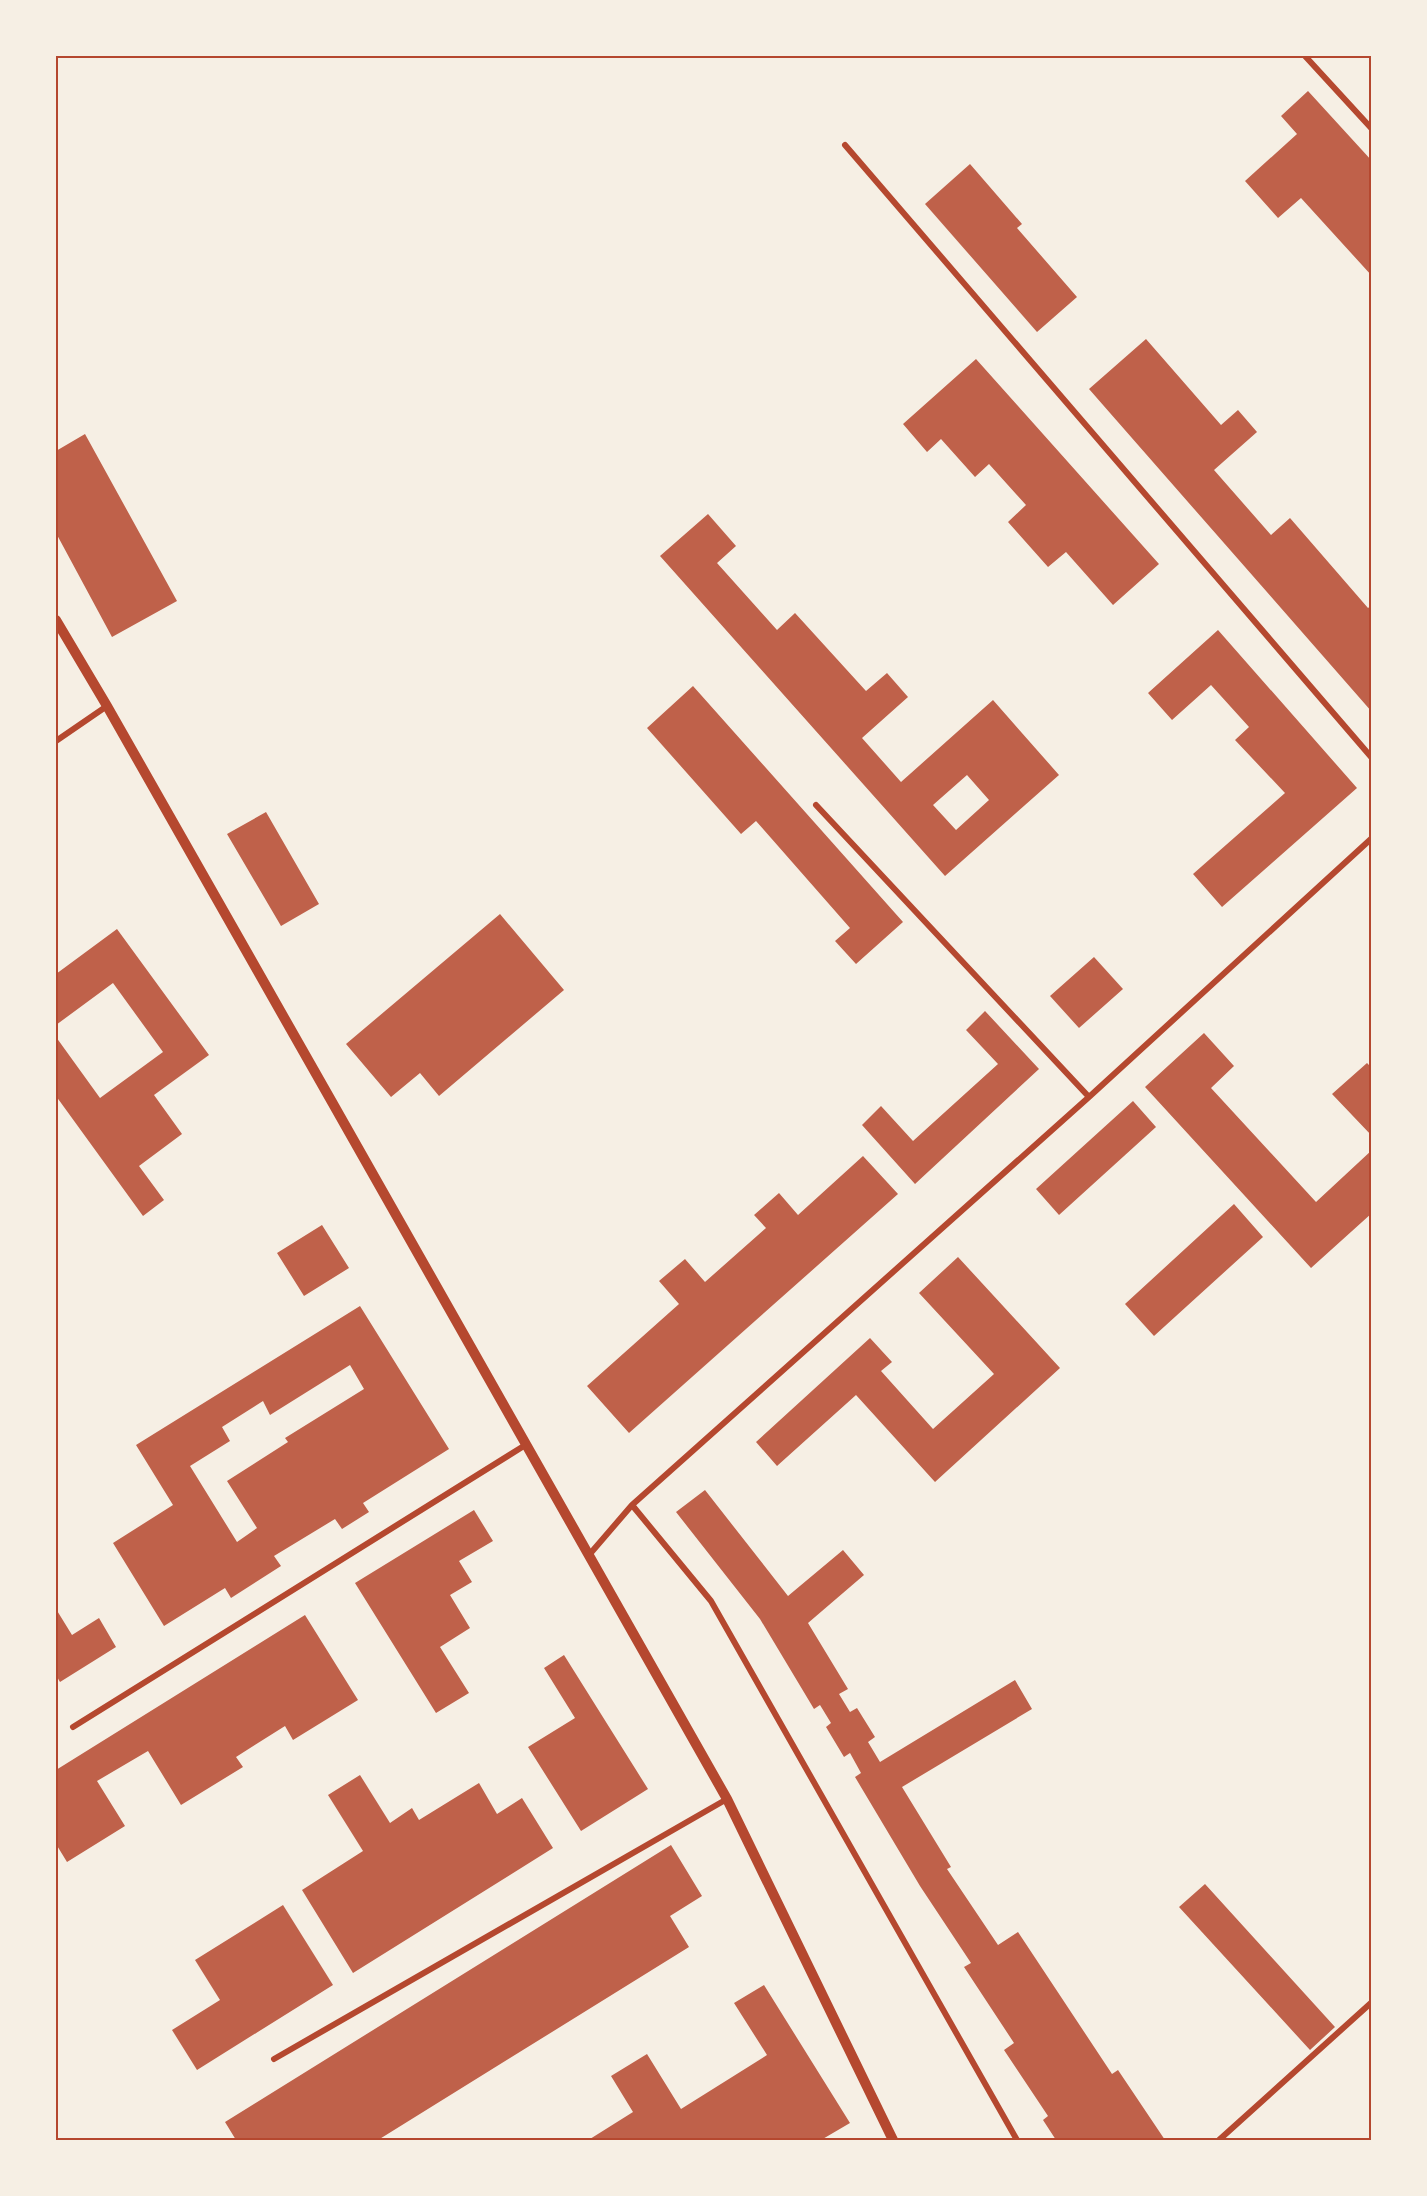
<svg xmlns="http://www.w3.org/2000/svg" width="1427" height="2196" font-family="'Alegreya Sans',sans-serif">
  <rect width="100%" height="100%" fill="#f6efe4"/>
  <path fill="#bf614a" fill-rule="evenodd" d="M1308 91 1372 161V276L1301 198 1278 218 1245 181 1297 134 1281 116Z
    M970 164 1022 224 1017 228 1077 297 1037 332 925 204Z
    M1146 339 1221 425 1238 410 1257 432 1214 470 1271 535 1290 518 1368 608 1372 605V712L1089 389Z
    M976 359 1159 564 1113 605 1066 552 1048 567 1008 522 1026 505 989 464 975 477 941 439 927 452 903 424Z
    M85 434 177 601 112 637 56 533V451Z
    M708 514 736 546 717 563 777 630 795 613 866 691 887 673 908 697 862 738 901 782 993 700 1059 775 945 876 660 556ZM967 775 989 800 956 830 933 805Z
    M1218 630 1357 788 1222 907 1193 874 1285 793 1235 740 1249 727 1211 685 1172 720 1148 693Z
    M693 686 903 922 856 964 835 941 850 928 756 821 741 834 647 728Z
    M266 812 319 904 281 926 227 834Z
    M500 914 564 990 439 1096 420 1073 391 1097 346 1044Z
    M117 929 209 1055 154 1095 182 1134 139 1166 164 1200 143 1216 56 1096V1037L100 1098 163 1052 113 983 56 1025V974Z
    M1094 957 1123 989 1079 1028 1050 996Z
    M985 1011 1039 1069 915 1184 862 1125 881 1106 913 1141 998 1064 966 1030Z
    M1204 1033 1234 1066 1211 1088 1316 1202 1372 1150V1213L1311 1268 1145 1087Z
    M1367 1063 1372 1068V1136L1332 1094Z
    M1133 1101 1156 1127 1059 1215 1036 1189Z
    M863 1156 898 1194 629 1433 587 1386 679 1304 659 1281 685 1259 705 1282 766 1228 754 1215 779 1193 798 1215Z
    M1234 1204 1263 1237 1154 1336 1125 1304Z
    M322 1225 349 1268 304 1296 277 1253Z
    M958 1257 1060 1368 935 1482 856 1395 777 1466 756 1442 870 1338 892 1362 881 1371 933 1429 994 1374 919 1293Z
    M360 1306 449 1449 363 1503 369 1512 342 1529 335 1519 274 1556 281 1566 231 1598 225 1588 164 1626 113 1543 173 1505 136 1445ZM350 1365 364 1389 285 1438 288 1442 227 1481 257 1528 237 1542 190 1466 230 1441 222 1427 263 1401 270 1415Z
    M705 1490 788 1596 843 1550 864 1575 808 1623 848 1689 839 1694 850 1712 857 1708 875 1737 868 1742 880 1762 1015 1680 1032 1709 902 1787 951 1867 947 1869 998 1945 1018 1932 1112 2074 1118 2070 1165 2140H1056L1043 2120 1048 2116 1004 2050 1014 2043 964 1967 971 1963 920 1886 855 1777 861 1773 850 1753 844 1757 826 1727 831 1723 820 1705 814 1709 760 1619 676 1512Z
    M474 1510 493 1541 459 1561 472 1582 450 1595 470 1628 440 1647 469 1693 436 1713 355 1583Z
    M56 1609 72 1635 99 1618 116 1647 60 1682 56 1675Z
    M305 1615 358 1700 293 1740 285 1726 236 1757 243 1767 181 1805 148 1751 97 1781 125 1826 67 1862 56 1844V1770Z
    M564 1655 648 1789 581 1831 528 1747 575 1718 544 1668Z
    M360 1775 390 1823 412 1808 419 1820 479 1783 497 1814 522 1798 553 1848 353 1973 302 1890 363 1851 328 1795Z
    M671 1845 702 1896 670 1916 689 1947 378 2140H236L225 2122Z
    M1205 1884 1335 2027 1310 2050 1179 1907Z
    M283 1905 333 1985 197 2070 172 2030 220 2000 195 1960Z
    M764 1985 850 2123 821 2140H591L590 2139 633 2112 611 2076 647 2054 681 2109 767 2055 734 2003Z"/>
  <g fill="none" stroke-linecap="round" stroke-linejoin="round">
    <path stroke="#b5482f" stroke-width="6" d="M1305 56 1372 129
      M845 145 1372 758
      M56 741 107 706
      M816 805 1089 1097
      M632 1505 711 1601 1017 2140
      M589 1555 632 1505 1089 1097 1372 838
      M73 1727 527 1444
      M274 2059 727 1799
      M1219 2140 1372 2002"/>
    <path stroke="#b5482f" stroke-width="10" d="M56 620 107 706 332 1102 727 1799 893 2140"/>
  </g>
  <rect width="1427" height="2196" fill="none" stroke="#f6efe4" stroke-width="114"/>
  <rect x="57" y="57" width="1313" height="2082" fill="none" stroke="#b5482f" stroke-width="2"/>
</svg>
